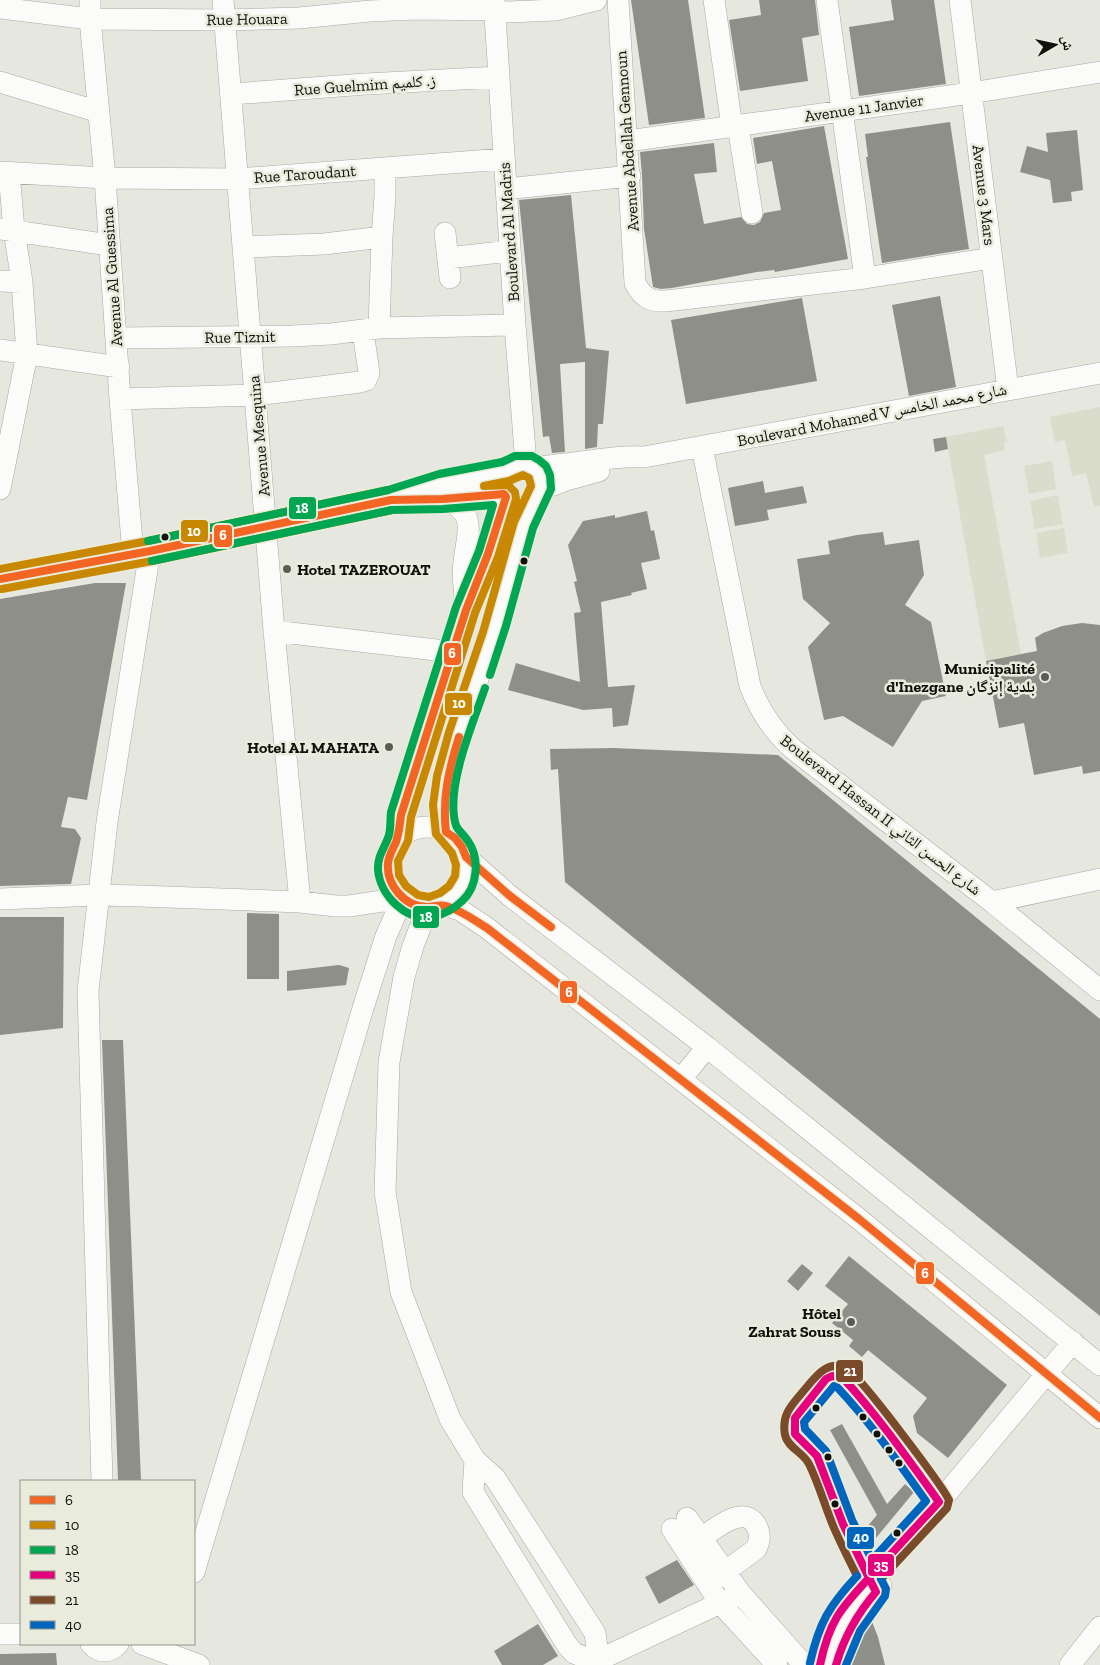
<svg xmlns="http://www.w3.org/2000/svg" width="1100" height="1665" font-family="'Zilla Slab','Noto Naskh Arabic',serif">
  <rect width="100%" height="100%" fill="#e6e8e0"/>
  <path fill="#dadccc" d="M1100 407V506L1094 507 1086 473 1072 476 1065 440 1055 442 1050 417Z
    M1003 426 1007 441 1004 442 1005 450 984 455 1021 654 986 661 946 437Z
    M1052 461 1056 489 1029 494 1024 466Z
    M1058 495 1063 524 1035 529 1030 501Z
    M1064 528 1068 553 1040 558 1036 533Z"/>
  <path fill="#8f8f8a" d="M631 0H688L705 118 649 125Z
    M759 0H815L819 35 802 38 808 81 740 91 729 20 761 15Z
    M891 0H934L946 84 859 96 849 27 894 20Z
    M950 122 969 249 882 263 866 157H868L865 134Z
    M824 126 848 259 792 269 775 272 774 270 757 272 672 288 661 289 653 287 644 229 642 175 640 152 714 143 717 172 694 174 704 224 741 217 747 224 754 225 760 222 764 213 781 210 772 161 757 164 753 138Z
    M1077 130 1083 190 1071 192 1072 201 1053 203 1050 180 1020 172 1027 146 1048 152 1046 133Z
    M571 195 586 348 609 351 603 424H598L597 447 585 449V362L560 364 565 452 552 453 549 436 543 437 519 200Z
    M940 296 956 387 909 396 892 305Z
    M802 298 817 381 686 404 671 320Z
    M946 437 948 449 935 452 933 439Z
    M763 481 765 493 803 486 807 503 767 510 769 520 735 526 728 488Z
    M647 511 651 531 654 530 660 559 641 563 647 589 631 593 632 595 601 602 608 687 635 685 628 725 613 727 612 708 583 710 508 690 516 663 580 682 574 613 581 612 574 582 577 581 568 545 583 521 615 515V518Z
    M883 532 885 545 919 540 924 575 905 605 931 622 946 696 922 701 893 747 843 716 824 720 808 647 830 623 803 599 797 559 830 554 828 541 857 535Z
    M95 583H126L87 800 68 797 61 827 75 829 81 838 71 884 0 886V599Z
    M1082 623 1100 625V771L1083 774 1082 766 1034 775 1024 723 999 728 986 661 1037 651 1035 638 1043 633 1062 626Z
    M614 748 778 755 1100 1019V1316L565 882 558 769 551 770 550 749Z
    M247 913 279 914V979H247Z
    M0 917H64L63 1028 0 1035Z
    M339 965 349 968 346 985 287 991V971Z
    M102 1040H123L141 1481H118Z
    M849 1256 1007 1385 948 1458 917 1433 913 1416 927 1398 868 1350 862 1357 849 1346 853 1340 832 1323 848 1304 825 1286Z
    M802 1264 813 1273 798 1291 787 1281Z
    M842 1424 887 1504 905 1484 914 1492 876 1538 866 1528 877 1515 830 1430Z
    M677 1560 694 1585 659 1604 645 1577Z
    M871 1619 878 1637 885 1665H849L859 1638Z
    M538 1624 558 1656 543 1665H502L494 1651Z
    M56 1653 57 1665H0V1654Z"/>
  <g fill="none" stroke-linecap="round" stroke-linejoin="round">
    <defs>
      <path id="minor" d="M90 0V19L105 178 120 399 133 554
        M223 0 274 631 300 902
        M494 0 515 325 526 464
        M618 0 635 283C642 297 650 302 666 301L865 278 992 258
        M714 0 732 127
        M827 0 865 278
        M960 0 1008 390
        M0 8 90 19 226 20 299 18 370 11 417 9 495 10 507 12 556 10 596 0
        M0 82 99 112
        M232 94 366 84 499 77
        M738 126 752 213
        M628 141 971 93 1100 72
        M0 172 105 178 238 179 504 159
        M506 189 630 176
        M1 229 109 245
        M445 233 450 278
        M244 247 324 244 382 237
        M448 258 510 251
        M0 281 22 282
        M379 328 382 237 385 196V168
        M117 338 293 336 331 334 379 328 515 325
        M0 350 119 367
        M120 399 256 395 360 382 366 380 369 373 363 331
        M702 447 750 686C760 712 773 731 793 749L992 902 1100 990
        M532 467C570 466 607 455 644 457L1100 373
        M0 489 27 354 22 282 14 230 9 173
        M540 490 567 480 599 471
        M441 499 504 494
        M443 499C479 512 467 533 464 562 462 576 464 591 466 605
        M0 579 150 551 391 500 441 484 506 471
        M274 631 453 652
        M387 867a40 40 0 1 1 80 0a40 40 0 1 1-80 0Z
        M446 832C445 823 443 814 443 805 444 781 452 757 459 735 470 701 482 668 493 634 503 601 511 567 521 535 524 523 528 509 534 499 538 493 542 490 541 482 540 467 522 459 510 467 488 483 510 514 534 499
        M397 841 401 815 466 610 488 554 506 497
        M466 857 510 896 707 1047 1100 1365
        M0 899 98 895 140 896 300 902 336 906H349L403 898
        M992 902 1100 879
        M441 904 460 910 487 928 859 1219 1100 1418
        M428 907 413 946 404 977 389 1062 385 1192 401 1292 450 1419 475 1460 495 1478 595 1633 597 1648 596 1662 598 1665
        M681 1079 707 1047
        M475 1460 473 1492 567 1645 574 1653 596 1662
        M102 1481 88 991 107 822 150 551
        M687 1518 741 1594 804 1665
        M672 1529 720 1603 777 1665
        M691 1546C706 1536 744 1499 757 1527 761 1535 760 1541 756 1549L714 1580
        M194 1572 364 1005 386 936 403 898
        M0 1634H21
        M91 1644C99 1653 109 1654 118 1644
        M142 1644 199 1665
        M588 1665 733 1597
        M820 1665 827 1635 838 1612 947 1493 1073 1342
        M836 1665C844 1634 860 1609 881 1586
        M1070 1665 1100 1627"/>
    </defs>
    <use href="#minor" stroke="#a7a8a2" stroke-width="22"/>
    <use href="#minor" stroke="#fbfcfa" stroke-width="21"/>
    <defs>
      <path id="bus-1" d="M0 579 150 551 391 500 443 499 504 494 506 497 488 554 466 610 401 815C400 824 399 833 396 842 393 849 389 855 388 863 386 885 405 907 427 907 434 907 439 904 446 906 461 910 474 920 487 928L859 1219 1100 1418
        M459 737C449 769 442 798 446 832L455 838 462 847 466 857 510 896 551 927"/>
      <path id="bus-2" d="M523 475 529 478 531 486 514 522 483 632 449 732 437 776 433 805 436 834 452 853 456 865 455 876 449 886 440 893 429 897 418 895 406 886 399 875 398 861 408 841 411 817 475 613 498 557 516 499 515 492 508 485 484 486 509 481Z
        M0 569 148 541 388 490
        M2 589 152 561 392 510"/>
      <path id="bus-3" d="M148 541 388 490 439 474 502 462 515 456H532L539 460 546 466 550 475 551 489 533 528 506 626 490 675
        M152 561 392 510 443 509 493 505 479 551 456 607 391 812C390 819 391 827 389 835 385 848 377 856 378 870 380 895 406 922 433 917 445 914 454 909 462 901 478 887 480 858 468 841 460 829 456 832 454 816 449 779 473 723 485 688"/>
      <path id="bus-4" d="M832 1376 842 1377C878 1416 908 1459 939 1502L869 1578 843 1524 817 1456 795 1434V1418L826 1379Z
        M820 1665C829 1622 840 1609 869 1578
        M836 1665C844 1637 857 1614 876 1592L869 1578"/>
      <path id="bus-5" d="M857 1576C849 1560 841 1544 834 1528 825 1507 819 1484 809 1464 804 1453 787 1447 785 1435 781 1413 793 1404 806 1388 816 1376 827 1360 846 1368 858 1373 941 1484 949 1500L947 1508 881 1579"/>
      <path id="bus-6" d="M834 1386 837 1387C870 1422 898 1462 926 1501L872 1560 852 1520 826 1451 805 1429 804 1422Z
        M810 1663C819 1623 829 1606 857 1576
        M846 1665 860 1631 885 1596 886 1589 881 1579"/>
    </defs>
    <use href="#bus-1" stroke="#e9ebdc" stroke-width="11"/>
    <use href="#bus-2" stroke="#e9ebdc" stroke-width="11"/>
    <use href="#bus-3" stroke="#e9ebdc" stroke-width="11"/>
    <use href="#bus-4" stroke="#e9ebdc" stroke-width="11"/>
    <use href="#bus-5" stroke="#e9ebdc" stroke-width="11"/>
    <use href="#bus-6" stroke="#e9ebdc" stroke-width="11"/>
    <use href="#bus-1" stroke="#f26522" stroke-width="8"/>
    <use href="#bus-2" stroke="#c98802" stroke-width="8"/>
    <use href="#bus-3" stroke="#00a651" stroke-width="8"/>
    <use href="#bus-4" stroke="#e5007d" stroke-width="8"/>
    <use href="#bus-5" stroke="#7a4b2a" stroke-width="8"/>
    <use href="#bus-6" stroke="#0065bd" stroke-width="8"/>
  </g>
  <g fill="#11110c" stroke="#e9ebdc" stroke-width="2">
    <circle cx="165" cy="537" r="4.5"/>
    <circle cx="524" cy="561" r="4.5"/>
    <circle cx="816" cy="1408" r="4.5"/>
    <circle cx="863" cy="1417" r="4.5"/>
    <circle cx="877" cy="1434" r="4.5"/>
    <circle cx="889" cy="1450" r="4.5"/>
    <circle cx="828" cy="1457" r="4.5"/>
    <circle cx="899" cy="1463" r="4.5"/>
    <circle cx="835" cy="1504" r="4.5"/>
    <circle cx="897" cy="1533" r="4.5"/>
  </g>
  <g fill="#5c5c56" stroke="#e9ebdc" stroke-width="2">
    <circle cx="287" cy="569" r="5"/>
    <circle cx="1045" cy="677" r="5"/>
    <circle cx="389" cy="747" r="5"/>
    <circle cx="851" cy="1322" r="5"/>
  </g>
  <g text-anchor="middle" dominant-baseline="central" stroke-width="5" stroke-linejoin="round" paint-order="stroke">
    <g font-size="16" fill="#11110c" stroke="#e9ebdc">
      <text transform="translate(247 19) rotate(-1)">Rue Houara</text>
      <text transform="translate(365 85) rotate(-4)">Rue Guelmim ز. كلميم</text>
      <text transform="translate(864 108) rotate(-8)">Avenue 11 Janvier</text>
      <text transform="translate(627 141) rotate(-94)">Avenue Abdellah Gennoun</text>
      <text transform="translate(305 174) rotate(-4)">Rue Taroudant</text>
      <text transform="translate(984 195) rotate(83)">Avenue 3 Mars</text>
      <text transform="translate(509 232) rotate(-94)">Boulevard Al Madris</text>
      <text transform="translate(112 277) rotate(-94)">Avenue Al Guessima</text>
      <text transform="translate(240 337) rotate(-1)">Rue Tiznit</text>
      <text transform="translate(872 415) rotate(-11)">Boulevard Mohamed V شارع محمد الخامس</text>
      <text transform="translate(259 436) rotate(-95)">Avenue Mesquina</text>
      <text transform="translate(881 815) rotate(38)">Boulevard Hassan II شارع الحسن الثاني</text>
    </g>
    <g font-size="16" font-weight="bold" fill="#11110c" stroke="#e9ebdc" text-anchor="end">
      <text x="297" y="569" text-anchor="start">Hotel TAZEROUAT</text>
      <text x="1035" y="668">Municipalité<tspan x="1035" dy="18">d'Inezgane بلدية إنزگان</tspan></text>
      <text x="379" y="747">Hotel AL MAHATA</text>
      <text x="841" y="1313">Hôtel<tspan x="841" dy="18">Zahrat Souss</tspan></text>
    </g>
  </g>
  <g stroke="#e9ebdc" stroke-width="2">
    <rect x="288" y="496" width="29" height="24" rx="5" fill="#00a651"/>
    <rect x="180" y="519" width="29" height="24" rx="5" fill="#c98802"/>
    <rect x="213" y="524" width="20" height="24" rx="5" fill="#f26522"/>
    <rect x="443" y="642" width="19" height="24" rx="5" fill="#f26522"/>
    <rect x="444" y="692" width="29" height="24" rx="5" fill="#c98802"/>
    <rect x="412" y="905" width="28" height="24" rx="5" fill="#00a651"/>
    <rect x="559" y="980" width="19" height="24" rx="5" fill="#f26522"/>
    <rect x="915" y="1261" width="20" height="24" rx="5" fill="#f26522"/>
    <rect x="835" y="1359" width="29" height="24" rx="5" fill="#7a4b2a"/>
    <rect x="846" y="1526" width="29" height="24" rx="5" fill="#0065bd"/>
    <rect x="867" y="1553" width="28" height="24" rx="5" fill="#e5007d"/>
  </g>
  <g font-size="14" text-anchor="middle" font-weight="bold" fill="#fff">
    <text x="302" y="513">18</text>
    <text x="194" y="536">10</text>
    <text x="223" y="540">6</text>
    <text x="452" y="658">6</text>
    <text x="459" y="708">10</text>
    <text x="426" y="922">18</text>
    <text x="569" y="997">6</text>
    <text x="925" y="1278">6</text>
    <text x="850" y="1376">21</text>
    <text x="861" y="1542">40</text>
    <text x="881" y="1570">35</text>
  </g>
  <rect x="20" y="1480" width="175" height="165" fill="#e9ebdc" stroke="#939489"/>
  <rect x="30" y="1496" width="25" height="8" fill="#f26522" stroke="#939489"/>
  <text x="65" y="1505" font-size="15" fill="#11110c">6</text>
  <rect x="30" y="1521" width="25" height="8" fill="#c98802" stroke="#939489"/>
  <text x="65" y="1530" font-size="15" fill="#11110c">10</text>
  <rect x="30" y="1546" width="25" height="8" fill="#00a651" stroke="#939489"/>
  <text x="65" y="1555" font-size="15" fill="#11110c">18</text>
  <rect x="30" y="1571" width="25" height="8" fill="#e5007d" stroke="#939489"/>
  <text x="65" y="1580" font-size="15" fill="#11110c">35</text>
  <rect x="30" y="1596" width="25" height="8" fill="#7a4b2a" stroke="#939489"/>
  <text x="65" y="1605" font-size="15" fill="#11110c">21</text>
  <rect x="30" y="1621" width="25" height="8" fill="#0065bd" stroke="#939489"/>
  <text x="65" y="1630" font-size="15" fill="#11110c">40</text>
  <g transform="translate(1055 45) rotate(81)" stroke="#e9ebdc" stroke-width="4" paint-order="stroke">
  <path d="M0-4L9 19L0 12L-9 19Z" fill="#11110c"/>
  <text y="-8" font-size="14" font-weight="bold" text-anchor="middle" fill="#11110c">ش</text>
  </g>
</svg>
